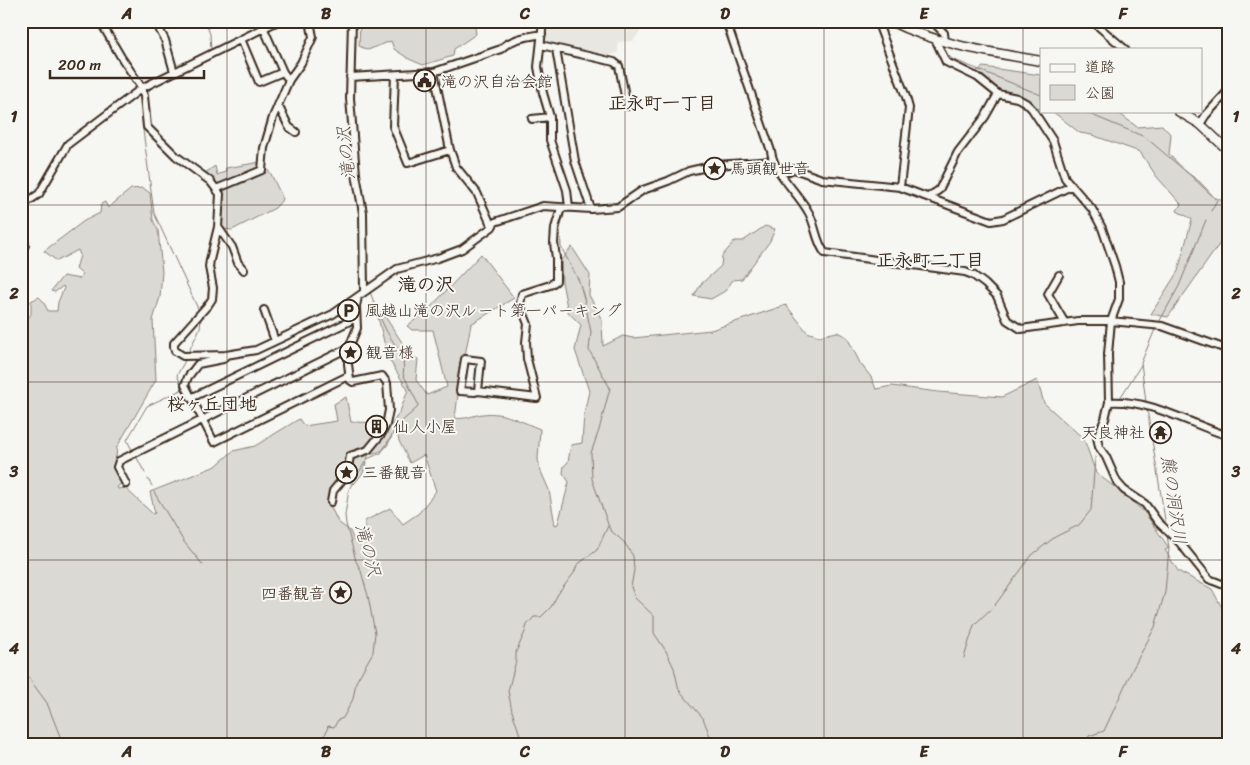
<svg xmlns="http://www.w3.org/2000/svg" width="1250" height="765" font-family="Sriracha,'Klee One',sans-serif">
  <rect width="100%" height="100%" fill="#f6f6f2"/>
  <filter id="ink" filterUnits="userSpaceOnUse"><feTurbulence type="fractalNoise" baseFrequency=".02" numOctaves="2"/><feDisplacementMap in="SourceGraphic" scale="10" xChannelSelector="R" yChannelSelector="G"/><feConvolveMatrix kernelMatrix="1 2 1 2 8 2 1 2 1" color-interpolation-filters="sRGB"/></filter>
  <g filter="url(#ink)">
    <path fill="#e8e7e2" d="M547 21H643L642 29 633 41 618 42V53L602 57 546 43Z"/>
    <path fill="#dad9d3" stroke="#8a8278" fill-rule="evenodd" d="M360 21H474L476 34 454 49 453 56 423 65 409 59 394 49 391 41 368 50 359 46Z
      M983 67 1041 75V109L1036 108 1023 100 1005 93 974 73Z
      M1052 111H1114L1120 114 1137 127 1162 125 1171 135 1169 154 1185 171 1200 182 1214 197 1229 204V241L1225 236 1168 317 1151 314 1178 271 1192 219 1177 211 1181 204 1157 177 1140 152 1092 135 1080 133Z
      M261 162 271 174 283 199 275 208 232 230 223 229 220 225C222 198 228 193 205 173L215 166 217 175 225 172 226 168Z
      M143 188 150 193 153 220 158 230 162 272 160 297 153 320 156 380 117 447 115 467 122 483 117 487 118 489 125 488 153 514 155 513 150 492 216 466 233 451 255 446 299 419 304 426 337 421 334 404 346 397 351 422 389 423 396 426 393 423 401 409 408 390 388 358 377 313 382 312 411 356 418 359 416 380 427 395 447 387 433 330H412L407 326 428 310 481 254 514 298 471 324 459 387 455 418C465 420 473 415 483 414 503 411 522 422 540 429L538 459 539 467 549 490 555 525 558 524 569 482 563 473 564 466 568 462 571 445 582 443 584 414 589 391 575 350 581 325 568 312 562 282 561 260 572 247 590 275 589 295 602 320 603 346 623 336 633 338 711 330 786 305 807 332 819 336 837 332 847 337 860 363 871 377 876 389 892 386 938 392 1002 397 1037 380 1044 403 1084 439 1096 473 1129 498 1145 513 1169 548 1165 550 1178 571 1212 589 1226 615 1229 617V744H21V353H24L26 345H21V329L31 314V301L39 297 43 301 48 311H57L58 302 64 288 63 286 55 292 51 291 63 276 80 279 82 274 76 269 80 255 78 250 57 261 44 251 84 221 100 213 101 204 105 202 108 208 131 189ZM396 427 399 441 410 463 424 455 436 491 419 513 403 524 390 508 365 521 364 539 354 541 350 531 338 522 328 501 339 479 354 484 363 473 369 453C388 454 389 441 396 427Z
      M765 226 775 229 770 241 742 279 733 280 725 291 711 299 694 296 701 284 721 266 722 256 735 241H743Z"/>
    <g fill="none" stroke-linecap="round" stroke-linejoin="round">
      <path stroke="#857a71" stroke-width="1" d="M205 21 210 34 211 50
        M928 21 939 34
        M943 47 947 54 952 59 1041 95
        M190 68 202 62
        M147 93 155 85
        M142 109 143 130 154 213 199 311
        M1082 111 1145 137 1189 174 1217 200 1211 211
        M564 194V204
        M1224 209 1229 213
        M564 215 560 229 561 247 579 281 584 298 591 332 589 350 610 388 599 430 591 453 592 479 610 530 624 542 633 556 634 570 631 587 635 598 654 616V633L666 651 674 668 679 690 703 718 713 744
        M366 226 368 282
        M1158 324 1179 286 1206 220
        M188 353 200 328 201 319
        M1120 398 1141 365
        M1146 402 1141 363 1156 327
        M1147 409 1166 526
        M133 452 127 440 147 406 183 389 177 375 186 359
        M137 458 145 473
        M148 479 152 486
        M154 492 184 542 203 565
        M964 658 974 625 995 605 1032 555 1055 537 1079 525 1091 510 1096 447
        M21 662 28 677 47 703 63 744
        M316 744 326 733 328 726 334 727 338 720 343 718 353 699 356 682 373 652 375 633 368 596 361 571 356 561 346 524 345 515 349 489 367 459 381 453 399 424 417 408 418 404 403 374C407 358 393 343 386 330 380 318 375 305 370 292
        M523 744 512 711 508 691 516 661V652L525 632 527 625 534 617H541L551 607 558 594 574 573 577 565 597 550 608 526
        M1085 744 1089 736 1104 731 1132 670 1155 627 1165 592 1169 548 1167 535"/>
      <defs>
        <path id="minor" d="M100 21 121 57 142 88 144 96 147 127 176 156 210 181 220 194 218 227 210 260 209 267 213 288 212 299 208 305 174 343V347L175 351 183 356 226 355 256 350 333 314 397 269 438 258 462 249 492 227 495 222 543 206 591 209 618 207 643 190 668 181 689 171 716 165 772 161
          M155 21 165 40 174 72
          M352 21 350 98 356 174 363 213 364 291
          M543 21 538 67 543 93 550 117V140L567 190 569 207
          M726 21 771 151C774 174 798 192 809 213 816 226 816 242 825 253L965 272 973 275 985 284 997 296 1007 320 1021 329 1078 321H1111L1162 326 1229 350
          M877 21 906 97 909 108 900 187
          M932 21 944 33 945 42
          M1092 21 1125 49
          M264 29 283 72 289 80
          M241 39 259 82 283 72
          M936 41 946 62 977 77 998 94 1017 98 1026 103 1032 109 1053 141 1065 178 1092 209 1102 228 1115 266 1119 282V299L1111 321 1108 354 1109 402 1105 419 1097 437 1099 447 1106 457 1117 482 1124 490 1145 504 1158 522 1180 543 1209 579 1224 585 1229 584
          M541 45 614 62 619 66 627 106
          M556 49 575 161 591 209
          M434 72 450 150 456 167 477 193 492 227
          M395 75 393 126 408 163 450 150
          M350 77 434 72 501 49C511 38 528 37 542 34
          M278 105 289 127 296 132
          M532 119 550 117
          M1200 124 1206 115 1229 90
          M781 174 794 169 822 179 900 187 991 221 1003 219 1071 186
          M216 189 262 170 264 148 273 117 289 80 301 63 313 37 310 21
          M928 197 939 190 958 152 985 117 998 94
          M21 206 39 194 68 144 142 88 278 21
          M218 227 232 247 238 263 244 270
          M21 228 25 245 21 253
          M1059 275 1048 294 1065 323
          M264 310 275 341
          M226 355 223 359 198 364 188 377 185 385 214 442 348 376
          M478 391 481 361 465 359 460 391 475 392 478 391 537 398 527 359 526 342 528 324 520 304 522 294 550 285 556 281V258L554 243 555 228 561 208
          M191 398 356 318
          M1109 402C1151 399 1189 424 1229 436
          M126 484 117 467 119 461 342 351 348 350
          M331 502 333 491 347 474 350 456 368 450 382 433 386 425 389 410 387 383 382 376 353 382 350 380 348 364V350L357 328 356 306 358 297"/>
        <path id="major" d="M890 21C938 45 989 52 1041 61
          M1178 111 1200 124 1229 151"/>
      </defs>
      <use href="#minor" stroke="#3b2a1e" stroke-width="10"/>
      <use href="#major" stroke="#3b2a1e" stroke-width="11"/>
      <use href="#minor" stroke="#f6f6f2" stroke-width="6"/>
      <use href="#major" stroke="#f6f6f2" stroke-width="8"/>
    </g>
  </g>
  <path fill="none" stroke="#3b2a1e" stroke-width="1" stroke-opacity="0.55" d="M227 21V744M426 21V744M625 21V744M824 21V744M1023 21V744M21 205H1229M21 382H1229M21 560H1229"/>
  <defs>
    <symbol id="civic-ring" viewBox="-11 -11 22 22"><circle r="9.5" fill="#f6f6f2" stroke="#3b2a1e" stroke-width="1.5"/><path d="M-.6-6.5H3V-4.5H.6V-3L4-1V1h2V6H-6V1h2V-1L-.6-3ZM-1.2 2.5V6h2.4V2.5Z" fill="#3b2a1e"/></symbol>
    <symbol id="sight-ring" viewBox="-11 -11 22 22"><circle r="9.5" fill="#f6f6f2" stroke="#3b2a1e" stroke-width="1.5"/><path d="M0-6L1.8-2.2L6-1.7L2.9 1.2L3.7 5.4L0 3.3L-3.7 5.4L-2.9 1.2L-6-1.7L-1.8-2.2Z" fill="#3b2a1e"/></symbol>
    <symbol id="parking-ring" viewBox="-11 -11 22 22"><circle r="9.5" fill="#f6f6f2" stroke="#3b2a1e" stroke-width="1.5"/><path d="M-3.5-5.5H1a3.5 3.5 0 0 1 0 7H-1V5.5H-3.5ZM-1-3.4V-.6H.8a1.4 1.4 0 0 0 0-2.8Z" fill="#3b2a1e"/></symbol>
    <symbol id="building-ring" viewBox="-11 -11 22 22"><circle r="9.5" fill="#f6f6f2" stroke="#3b2a1e" stroke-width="1.5"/><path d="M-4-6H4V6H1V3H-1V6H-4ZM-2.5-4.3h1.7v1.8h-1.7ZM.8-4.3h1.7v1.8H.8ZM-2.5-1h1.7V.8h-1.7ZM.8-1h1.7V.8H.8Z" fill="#3b2a1e"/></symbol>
    <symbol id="temple-ring" viewBox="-11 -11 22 22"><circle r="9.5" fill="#f6f6f2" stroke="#3b2a1e" stroke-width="1.5"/><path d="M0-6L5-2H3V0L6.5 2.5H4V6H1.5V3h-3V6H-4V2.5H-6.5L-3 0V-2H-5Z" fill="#3b2a1e"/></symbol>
  </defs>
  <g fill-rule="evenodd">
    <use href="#civic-ring" x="412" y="68" width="25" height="25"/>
    <use href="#sight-ring" x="702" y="156" width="25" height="25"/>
    <use href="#parking-ring" x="336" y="298" width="25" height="25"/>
    <use href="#sight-ring" x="338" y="340" width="25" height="25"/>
    <use href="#building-ring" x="364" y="414" width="25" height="25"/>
    <use href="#temple-ring" x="1148" y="420" width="25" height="25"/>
    <use href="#sight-ring" x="334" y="460" width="25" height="25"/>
    <use href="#sight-ring" x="328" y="580" width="25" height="25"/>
  </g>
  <g text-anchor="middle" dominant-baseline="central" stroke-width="4" stroke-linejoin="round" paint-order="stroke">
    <g font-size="16" fill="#3b2a1e" stroke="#f6f6f2" text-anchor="start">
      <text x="441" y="81">滝の沢自治会館</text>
      <text x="730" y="168">馬頭観世音</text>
      <text x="365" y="310">風越山滝の沢ルート第一パーキング</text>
      <text x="366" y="352">観音様</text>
      <text x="393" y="426">仙人小屋</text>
      <text x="1145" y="432" text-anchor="end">天良神社</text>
      <text x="362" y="472">三番観音</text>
      <text x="325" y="593" text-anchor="end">四番観音</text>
    </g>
    <g font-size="18" font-weight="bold" fill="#3b2a1e" stroke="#f6f6f2">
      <text x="662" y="103">正永町一丁目</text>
      <text x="930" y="260">正永町二丁目</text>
      <text x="212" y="404">桜ヶ丘団地</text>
    </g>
    <g font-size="18" font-style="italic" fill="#605248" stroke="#f6f6f2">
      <text transform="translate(346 153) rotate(-96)">滝の沢</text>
      <text transform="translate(1174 500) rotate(82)">熊の洞沢川</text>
      <text transform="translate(368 550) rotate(75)">滝の沢</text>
    </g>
    <g font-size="19" font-weight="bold" fill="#3b2a1e" stroke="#f6f6f2">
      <text x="426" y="284">滝の沢</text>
    </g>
  </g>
  <rect width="1250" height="765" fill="none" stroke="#f6f6f2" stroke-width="55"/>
  <rect x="1040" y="48" width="162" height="65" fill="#f6f6f2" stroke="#aba49d"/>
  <rect x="1050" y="64" width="25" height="8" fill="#f6f6f2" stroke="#aba49d"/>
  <text x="1085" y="72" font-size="15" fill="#3b2a1e">道路</text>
  <rect x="1050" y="85" width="25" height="15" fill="#dad9d3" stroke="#aba49d"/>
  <text x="1085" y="98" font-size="15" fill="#3b2a1e">公園</text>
  <path d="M50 70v8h154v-8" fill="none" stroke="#3b2a1e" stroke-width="2.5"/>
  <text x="58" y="70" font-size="15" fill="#3b2a1e" stroke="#f6f6f2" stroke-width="4" paint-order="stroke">200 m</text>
  <rect x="28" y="28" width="1194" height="710" fill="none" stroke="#3b2a1e" stroke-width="2"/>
  <g font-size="16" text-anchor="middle" font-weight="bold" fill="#3b2a1e">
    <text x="127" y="19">A</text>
    <text x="326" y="19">B</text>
    <text x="525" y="19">C</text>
    <text x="725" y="19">D</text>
    <text x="924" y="19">E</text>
    <text x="1123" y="19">F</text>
    <text x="14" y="122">1</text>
    <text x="1236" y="122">1</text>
    <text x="14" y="299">2</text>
    <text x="1236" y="299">2</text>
    <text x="14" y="477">3</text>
    <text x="1236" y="477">3</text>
    <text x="14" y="654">4</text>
    <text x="1236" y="654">4</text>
    <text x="127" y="757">A</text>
    <text x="326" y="757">B</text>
    <text x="525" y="757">C</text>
    <text x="725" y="757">D</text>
    <text x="924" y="757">E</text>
    <text x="1123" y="757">F</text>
  </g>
</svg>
